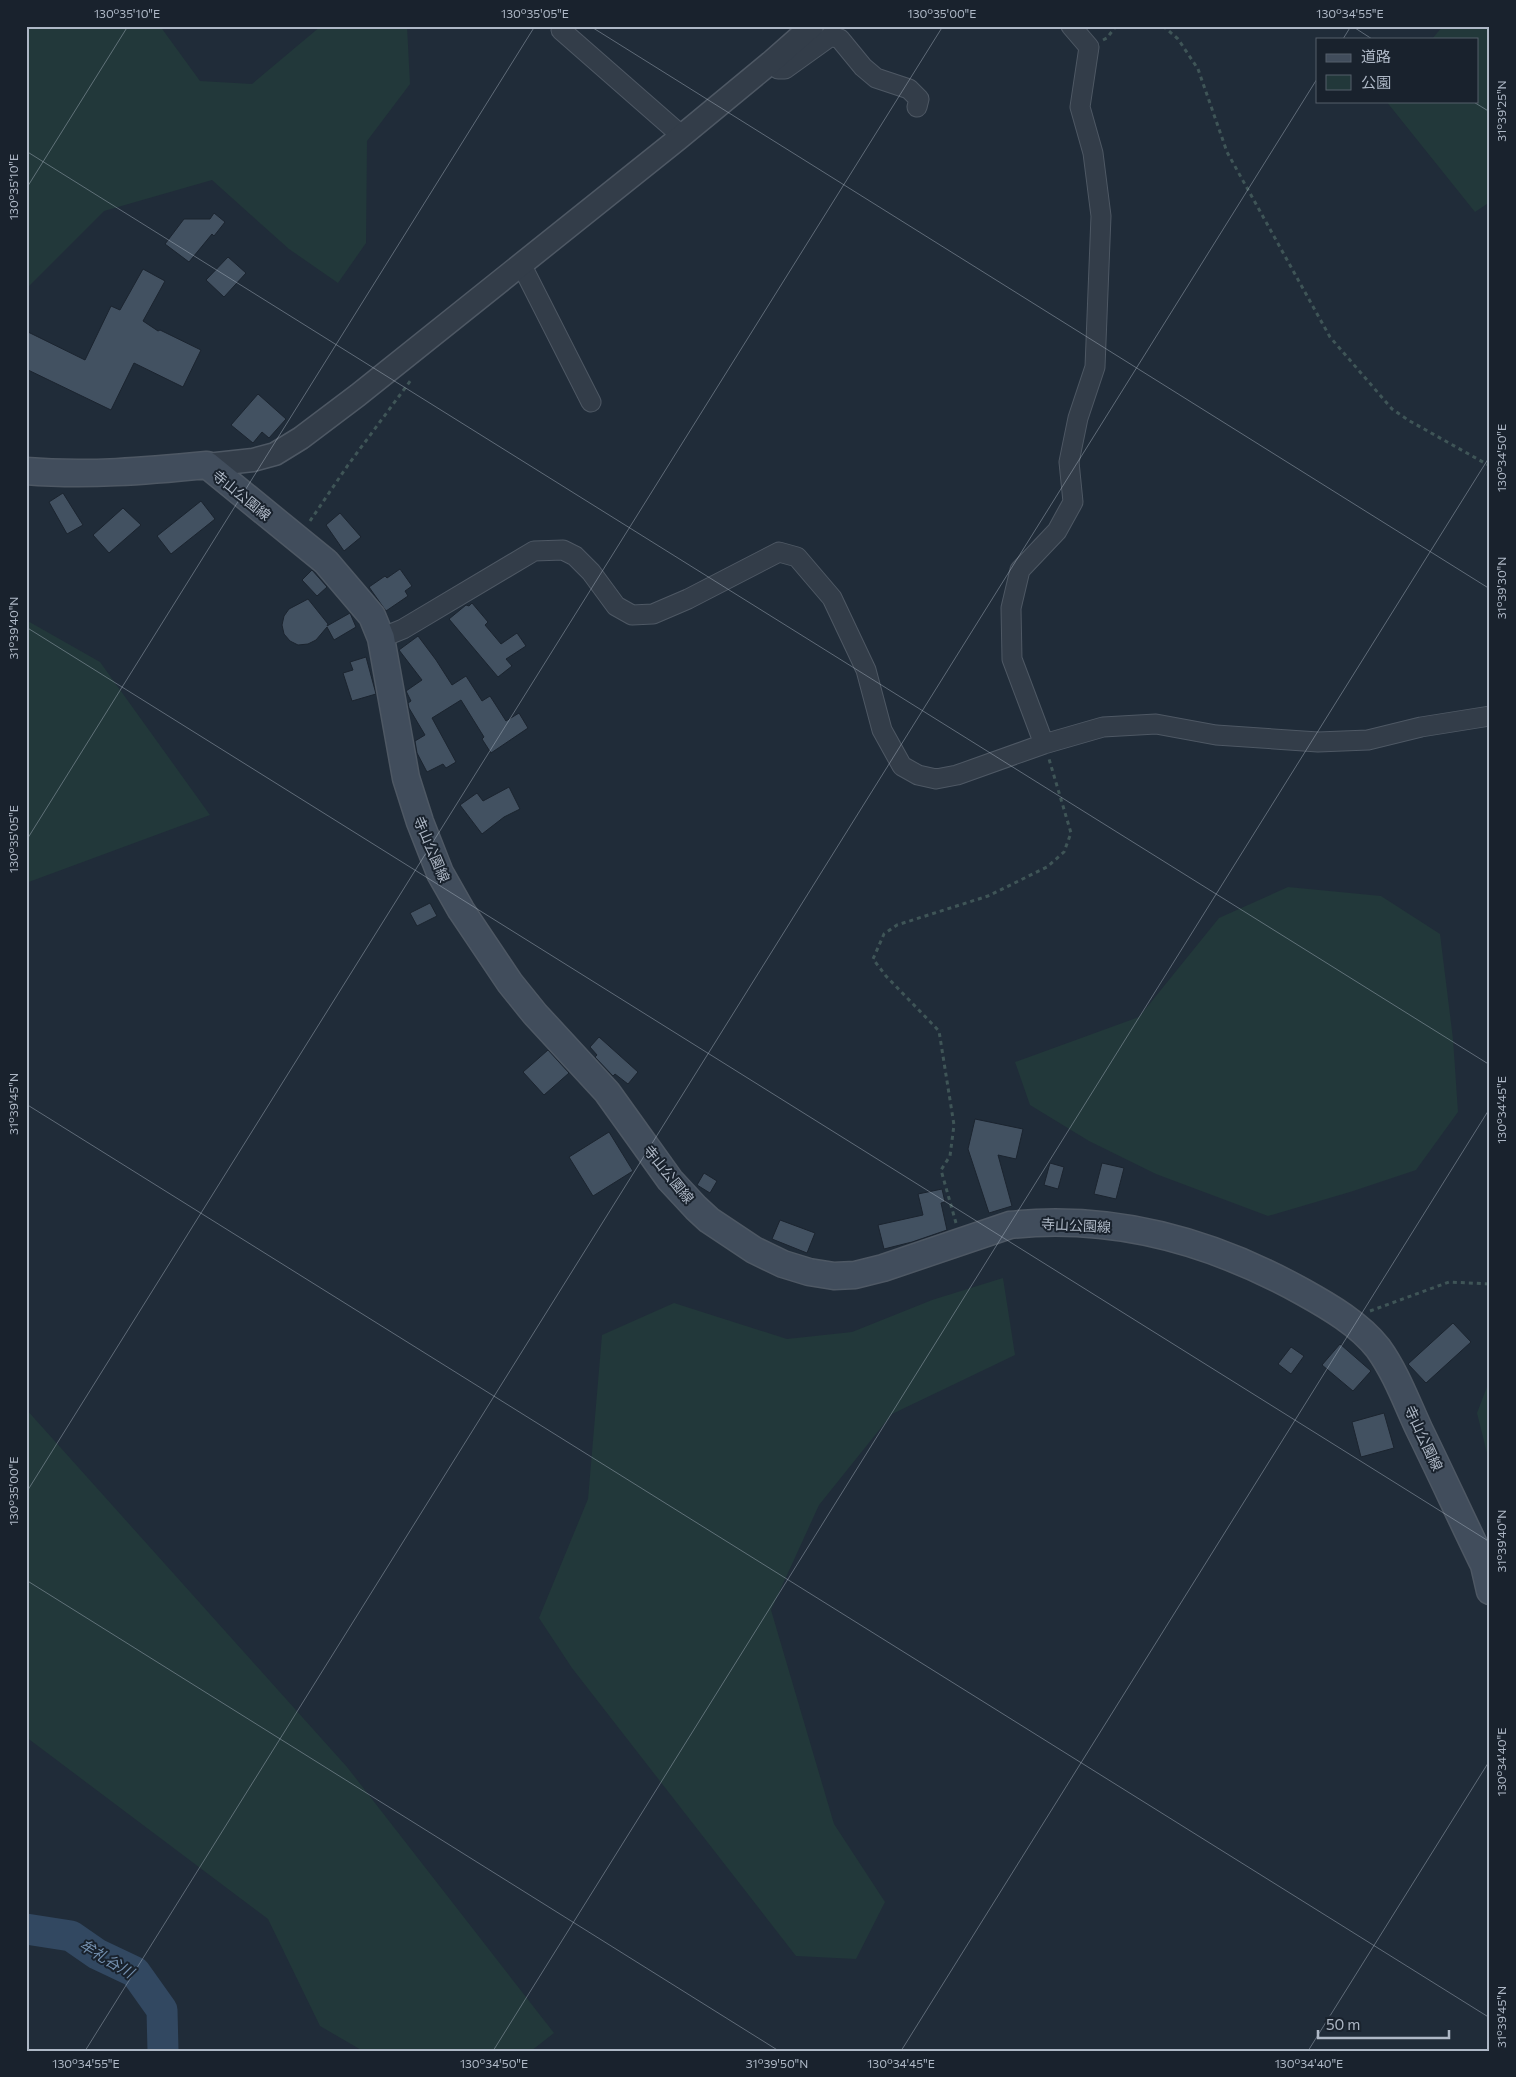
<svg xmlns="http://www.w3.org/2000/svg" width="1516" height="2077" font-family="Commissioner,'Noto Sans JP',sans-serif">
  <rect width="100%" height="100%" fill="#202c39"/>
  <path fill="#22383a" d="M26 26H160L200 81 252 84 321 26H407L410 84 367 141 366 243 338 283 289 249 212 180 104 211 26 289Z
    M1443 26H1490V202L1475 212 1386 101H1477V39H1432Z
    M26 620 100 662 210 815 26 883Z
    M1288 887 1381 896 1440 934 1453 1039 1458 1112 1416 1170 1350 1192 1268 1216 1156 1174 1089 1141 1030 1105 1015 1062 1139 1017 1219 918Z
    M1003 1278 1015 1355 892 1414 819 1505 771 1610 834 1824 885 1902 856 1959 796 1956 572 1668 539 1618 588 1499 602 1335 674 1303 787 1339 852 1332 932 1300Z
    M1490 1379V1465L1477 1413Z
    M26 1409 347 1767 554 2033 531 2051H363L320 2026 268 1919 26 1737Z"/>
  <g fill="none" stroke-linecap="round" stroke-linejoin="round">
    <path stroke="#324861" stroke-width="31" d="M26 1929 71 1936 97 1954 135 1972 162 2010 163 2051"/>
  </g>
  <path fill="#425161" stroke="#1b242f" d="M214 213 225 222 214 236 212 234 189 262 165 244 184 219H210Z
    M228 257 246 273 224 297 206 280Z
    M143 269 165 281 143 321 158 331 160 330 201 350 183 387 134 363 111 410 26 369V331L85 360 111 306 120 310Z
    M258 394 286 419 269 438 262 432 253 443 231 425Z
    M63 493 83 525 67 534 49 502Z
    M201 501 215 519 171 554 157 536Z
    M123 508 141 525 109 553 93 535Z
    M340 513 361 537 344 551 326 525Z
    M400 569 412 586 405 591 408 596 386 611 369 587 385 576 387 578Z
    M312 570 327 587 317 596 302 580Z
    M308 599 328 624 327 626 350 613 356 627 334 640 327 627 316 640 308 644 298 645 290 641 284 634 282 625 284 616 289 609Z
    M472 603 488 622 485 625 501 644 517 633 526 646 506 659 512 666 498 677 449 619 466 605 469 606Z
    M418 636 436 660 452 685 466 676 482 701 490 696 506 721 519 713 528 728 491 753 482 739 484 737 461 700 432 718 456 762 446 768 443 764 427 772 417 753 415 741 425 735 409 708 408 703 411 701 406 691 422 680 399 650Z
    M366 657 376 694 352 701 343 673 353 670 350 662Z
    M509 787 520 809 504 817 482 834 460 805 477 793 483 801Z
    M430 903 437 916 417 926 410 913Z
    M599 1037 638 1072 628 1084 615 1074 613 1076 595 1057 597 1055 590 1047Z
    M548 1050 569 1073 544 1095 523 1072Z
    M975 1119 1023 1129 1016 1159 998 1155 1012 1206 989 1213 968 1149Z
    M609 1132 633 1171 593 1196 569 1157Z
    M1050 1163 1064 1167 1058 1189 1044 1185Z
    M1102 1163 1124 1168 1116 1199 1094 1194Z
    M704 1173 717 1181 710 1193 697 1185Z
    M942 1189 945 1202 941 1203 947 1230 912 1242 884 1249 878 1225 923 1215 918 1194Z
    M780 1220 815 1233 807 1253 772 1239Z
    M1453 1323 1471 1342 1426 1383 1408 1364Z
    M1340 1344 1371 1371 1353 1391 1322 1365Z
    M1291 1347 1304 1356 1291 1374 1278 1364Z
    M1384 1413 1394 1448 1361 1457 1352 1422Z"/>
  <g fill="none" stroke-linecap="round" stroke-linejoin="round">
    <defs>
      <path id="minor" d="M561 30 682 136
        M770 63 778 69H785L831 36 840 39 863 67 876 78 909 89 919 99 917 107
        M521 264 591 402
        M381 638 403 629 534 551 563 550 575 556 591 572 616 606 632 615 653 614 688 599 779 552 797 557 832 598 866 670 882 730 902 766 918 775 936 779 957 775 1044 744 1103 727 1156 724 1216 735 1318 742 1368 740 1421 727 1490 716
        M1044 744 1012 659 1011 608 1020 570 1057 531 1073 502 1069 462 1078 418 1095 367 1101 216 1093 153 1080 107 1089 47 1071 26"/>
      <path id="tertiary" d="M207 465 253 460 275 454 301 438 358 395 678 139 770 63 812 26"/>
      <path id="secondary" d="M26 471C87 476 146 471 207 465L326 562 372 616 381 638 406 778 420 822 440 873 461 910 510 983 535 1014 607 1092 670 1180 696 1208 709 1220 754 1250 783 1264 809 1272 834 1276 855 1275 883 1268 1010 1225C1114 1214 1213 1242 1303 1292 1330 1307 1359 1324 1378 1348 1396 1373 1406 1401 1419 1429 1441 1474 1462 1520 1484 1565L1490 1591"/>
    </defs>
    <use href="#minor" stroke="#4e5864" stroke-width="21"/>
    <use href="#tertiary" stroke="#4e5864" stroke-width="25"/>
    <use href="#secondary" stroke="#4e5864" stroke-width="29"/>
    <path stroke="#3f5557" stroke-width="3" stroke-dasharray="4 4" stroke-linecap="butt" d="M1163 26 1178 39 1198 69 1227 152 1330 337 1392 409 1408 420 1490 466
      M1103 40 1107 38 1116 26
      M310 521 348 465 411 380
      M956 1223 941 1170 950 1156 954 1125 939 1031 886 976 873 959 884 934 897 925 988 896 1047 867 1064 852 1071 833 1049 759
      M1370 1311 1449 1282 1490 1284"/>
    <use href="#minor" stroke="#333d49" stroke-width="19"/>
    <use href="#tertiary" stroke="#333d49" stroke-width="22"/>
    <use href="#secondary" stroke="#414d5c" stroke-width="26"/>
  </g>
  <path fill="none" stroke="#aeb8c6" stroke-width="1" stroke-opacity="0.45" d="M590 26 1490 589M1352 26 1372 39M1343 39 1351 26M1472 101 1490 112M26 151 1490 1065M26 189 128 26M26 627 1490 1542M26 841 535 26M26 1104 1490 2018M26 1493 943 26M26 1580 779 2051M85 2051 1317 79M493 2051 1490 456M901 2051 1490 1108M1308 2051 1490 1760"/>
  <g text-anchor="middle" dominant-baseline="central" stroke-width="4" stroke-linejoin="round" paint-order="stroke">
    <g font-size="14" fill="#aeb8c6" stroke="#19222d">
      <text transform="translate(242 495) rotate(39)">寺山公園線</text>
      <text transform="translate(432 849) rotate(67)">寺山公園線</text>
      <text transform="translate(669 1174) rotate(51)">寺山公園線</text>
      <text transform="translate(1076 1225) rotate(3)">寺山公園線</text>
      <text transform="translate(1424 1438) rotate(65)">寺山公園線</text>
    </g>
    <g font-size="15" font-style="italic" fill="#7490af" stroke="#19222d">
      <text transform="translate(107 1958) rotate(31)">牟礼谷川</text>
    </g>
  </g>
  <rect width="1516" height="2077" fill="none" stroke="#19222d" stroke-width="55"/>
  <rect x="1316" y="38" width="162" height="65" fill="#19222d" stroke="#555e6a"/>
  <rect x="1326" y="54" width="25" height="8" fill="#414d5c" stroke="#555e6a"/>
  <text x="1361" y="62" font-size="15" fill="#aeb8c6">道路</text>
  <rect x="1326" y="75" width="25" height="15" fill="#22383a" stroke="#555e6a"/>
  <text x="1361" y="88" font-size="15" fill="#aeb8c6">公園</text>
  <path d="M1318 2030v8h131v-8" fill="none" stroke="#aeb8c6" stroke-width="2.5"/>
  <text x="1326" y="2030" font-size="15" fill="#aeb8c6" stroke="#19222d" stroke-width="4" paint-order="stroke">50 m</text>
  <rect x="28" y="28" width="1460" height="2022" fill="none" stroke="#aeb8c6" stroke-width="2"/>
  <g font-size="12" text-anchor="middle" fill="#aeb8c6">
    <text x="127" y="18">130°35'10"E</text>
    <text x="535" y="18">130°35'05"E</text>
    <text x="942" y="18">130°35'00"E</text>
    <text x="1350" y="18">130°34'55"E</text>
    <text transform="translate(1502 111) rotate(-90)" y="4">31°39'25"N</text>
    <text transform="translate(14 187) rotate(-90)" y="4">130°35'10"E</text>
    <text transform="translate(1502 458) rotate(-90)" y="4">130°34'50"E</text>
    <text transform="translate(1502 588) rotate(-90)" y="4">31°39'30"N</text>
    <text transform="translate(14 628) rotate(-90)" y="4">31°39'40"N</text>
    <text transform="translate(14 839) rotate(-90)" y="4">130°35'05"E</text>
    <text transform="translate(14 1104) rotate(-90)" y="4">31°39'45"N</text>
    <text transform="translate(1502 1110) rotate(-90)" y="4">130°34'45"E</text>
    <text transform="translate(14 1491) rotate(-90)" y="4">130°35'00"E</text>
    <text transform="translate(1502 1541) rotate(-90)" y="4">31°39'40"N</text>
    <text transform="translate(1502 1762) rotate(-90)" y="4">130°34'40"E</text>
    <text transform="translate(1502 2017) rotate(-90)" y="4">31°39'45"N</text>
    <text x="86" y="2068">130°34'55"E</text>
    <text x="494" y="2068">130°34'50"E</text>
    <text x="777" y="2068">31°39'50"N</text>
    <text x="901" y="2068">130°34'45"E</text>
    <text x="1309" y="2068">130°34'40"E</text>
  </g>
</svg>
